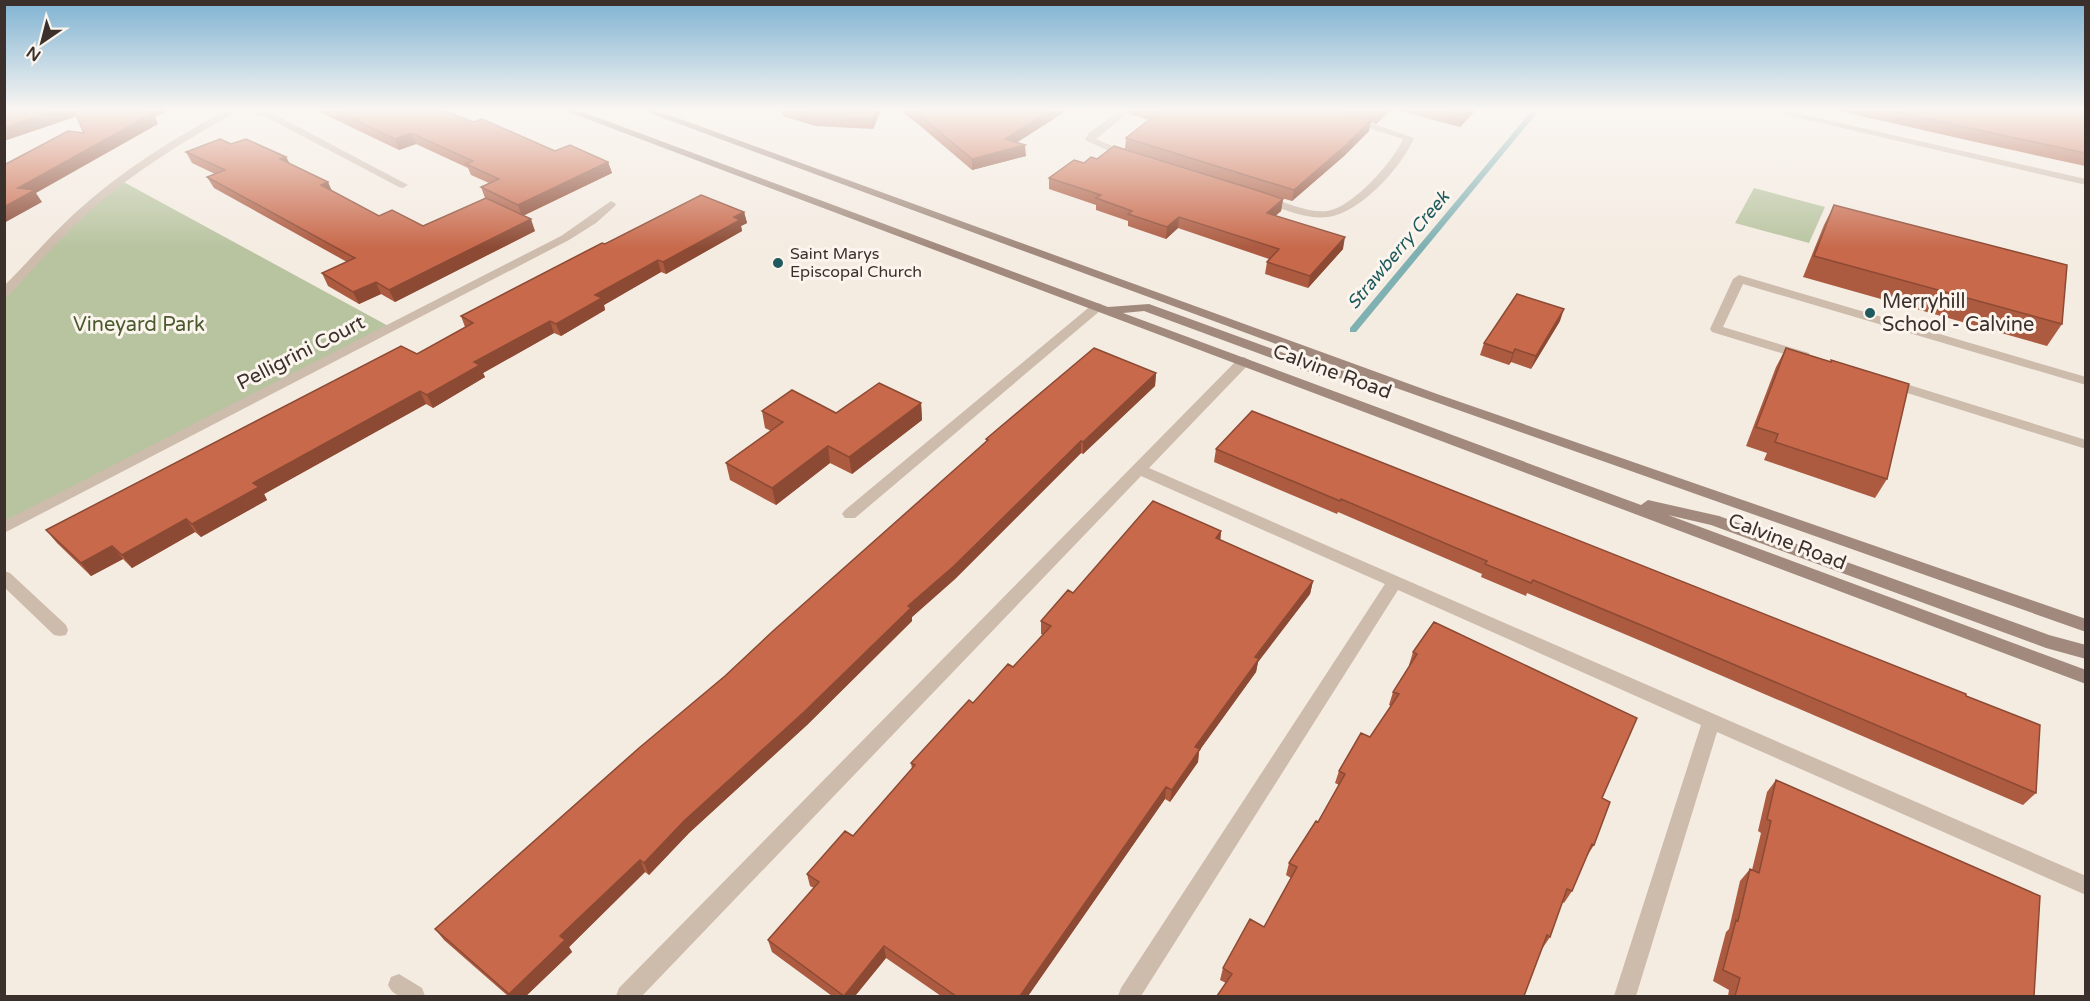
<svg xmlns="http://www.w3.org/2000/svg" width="2090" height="1001" font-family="'Varela Round',sans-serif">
  <rect width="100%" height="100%" fill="#f4ebe1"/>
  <path fill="#b8c4a0" d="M120 180 392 328 5 528V293Z
    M1754 188 1825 207 1809 243 1735 223Z"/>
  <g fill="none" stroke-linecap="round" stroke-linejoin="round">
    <path fill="#7fb0b2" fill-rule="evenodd" d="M1534 108H1541L1356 332H1350V328Z"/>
    <path fill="#cdbbac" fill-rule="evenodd" d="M1739 275 2086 377V385L1743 284 1723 327 1809 353 1810 356 1804 360 1712 332 1710 329 1733 279Z
      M1097 303 1101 304 1103 307 1101 310 855 518H845L842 514 845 510 1093 304Z
      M1890 379 2086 440V449L1885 386 1883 383Z"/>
    <path fill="#cdbbac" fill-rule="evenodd" d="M230 108H254L274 114 408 185 403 188 399 187 268 118 240 110C187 139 136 170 91 210 62 236 36 267 8 296L4 297V286C28 262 50 236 75 213 121 171 174 138 230 108Z
      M1123 108H1134L1096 139 1131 154 1132 156 1127 159 1085 140 1089 133Z
      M1757 108H1775L2086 179V185Z
      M1350 118H1356L1414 138C1402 167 1360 213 1328 217 1306 220 1281 208 1260 201L1259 199 1264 196C1284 201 1306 213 1327 211 1352 208 1394 161 1403 139L1350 122Z
      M611 201 616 204 615 206 596 223 569 240 4 533V521L561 236Z
      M1244 357 1251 361 1249 364 1149 468 2086 876V895L1717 732 1636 996H1614L1701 725 1398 590 1141 996H1118L1121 988 1385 584 1141 476 642 996H616L619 988 1239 358Z
      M4 571 10 573 66 625 68 630 66 635 60 636 54 635 4 587Z
      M399 974 422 988 425 996C410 996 395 1001 388 985L391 977Z"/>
    <path fill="#a18a7d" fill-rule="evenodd" d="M558 108H572L1108 307 1149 304 1330 370 1349 371 636 108H650L1437 394 2086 619V632L1365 377 1359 380 1323 377 1144 311 1123 313 1641 505 1648 500 1719 516 2049 635 2086 645V659L2046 648 1711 525 1668 515 2086 670V684Z"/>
  </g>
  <path fill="#ac5a40" d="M311 108H439L473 122 555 151 608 162 612 173 523 216 535 231 395 302 381 294 359 304 328 286 322 273 347 262 214 188 207 177 215 174 192 163 186 152 231 144 286 157 290 164 332 191 379 216 423 226 485 198 481 187 489 183 471 175 468 168 416 144 399 150Z
    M771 108H882L873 129 815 126 783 116 782 112Z
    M897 108H1084L1079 111 1071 108 1017 142 1026 156 972 170 918 124Z
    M1130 108H1478L1460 127 1392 109 1376 124 1371 122 1369 131 1344 156 1292 201 1267 194 1283 199 1281 211 1275 216 1343 249 1308 288 1265 274 1267 262 1269 259 1178 228 1166 239 1128 226V221L1096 210V205L1049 189V178L1084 163 1097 159 1215 177 1125 149 1126 138 1149 120 1129 114Z
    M1826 108H2085V166L1971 141Z
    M1834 205 2062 324 2047 346 1803 277 1824 225Z
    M744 212 747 223 741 226 742 231 666 274 661 272 604 305 605 310 561 336 554 333 483 373 485 377 433 408 426 404 264 494 267 500 201 537 195 532 132 568 123 559 91 576 57 543 46 530 417 354 465 327 461 316Z
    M1560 321 1531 369 1511 362 1509 365 1480 355 1484 343Z
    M1786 348 1887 479 1875 498 1764 460 1767 453 1746 446 1776 367Z
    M1156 373 1155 386 1083 454 1081 453 955 579 912 617V621L807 725 689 833 649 875 645 872 569 947 572 952 526 996H508L444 940 435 929 725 676 986 442V439Z
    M921 403 922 420 852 474 830 463 776 505 730 480 726 463 771 431 765 428 762 411 836 413Z
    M1216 449 1966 696 2036 793 2023 805 1641 641 1527 593 1526 596 1481 577 1482 574 1338 512 1337 514 1214 462Z
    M1221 531 1220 540 1313 581 1310 594 1258 662 1256 672 1199 751 1198 762 1170 802 1165 799 1028 996H941L886 958 855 996H832L772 952 768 940 814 888 810 886 807 874 853 836 912 769 911 763 973 703 1013 667 1043 635 1041 634V621L1073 593Z
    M1434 622 1602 798 1594 845 1587 856 1572 891 1564 903 1562 902 1550 937 1542 949 1226 983 1220 980 1223 968 1264 927 1291 878 1286 875 1289 863 1318 822 1339 785 1335 783 1339 771 1370 737 1391 706 1389 705 1393 692 1410 666 1409 665 1413 652Z
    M1776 780 2034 996H1728L1729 990 1713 981 1726 932 1729 929 1740 881 1750 869 1752 870 1761 833 1758 831 1767 792Z"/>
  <path fill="#8c4a34" d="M63 108H74L78 116 4 141V128Z
    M146 108H162L165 112 155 117 158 124 36 193 42 202 4 223V207L18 188Z
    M877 108H882L873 129 872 119Z
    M1055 108H1071L1005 150V139Z
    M1384 108H1392L1376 124 1379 113Z
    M1470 108H1478L1460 127 1462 116Z
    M1371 120 1369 131 1344 156 1292 201 1294 190Z
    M411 133 416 144 399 150 395 139Z
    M1025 145 1026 156 972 170V159Z
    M286 157 292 168 280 159Z
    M608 162 612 173 522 216 518 205Z
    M328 182 333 193 321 185Z
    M1283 199 1281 211 1265 225 1267 213Z
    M744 212 747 223 741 226 742 231 666 274 663 262Z
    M1179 217 1178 228 1166 239 1167 227Z
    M531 219 535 231 395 302 389 290Z
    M1345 237 1343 249 1308 288 1310 276Z
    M658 260 661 272 604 305 605 310 561 336 556 324 595 295Z
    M376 282 381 294 359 304 353 292Z
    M1564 309 1560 321 1531 369 1536 356Z
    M550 321 554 333 483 373 485 377 433 408 427 395 474 362Z
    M1515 349 1511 362 1509 365 1513 353Z
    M1156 373 1155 386 1083 454V442Z
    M420 391 426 404 264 494 267 500 201 537 192 524 253 483Z
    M921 403 922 420 852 474 849 457Z
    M1081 441V453L955 579 912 617V621L807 725 689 833 649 875 644 863 684 821Z
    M828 446 830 463 776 505 772 488Z
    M186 519 195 532 132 568 122 555Z
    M1221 531 1220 544 1216 538Z
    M112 546 123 559 91 576 81 563Z
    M1313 581 1310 594 1258 662 1256 672 1199 751 1198 762 1170 802 1172 790 1195 747 1255 657Z
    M1166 787 1165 799 1028 996H1020Z
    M640 860 645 872 569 947 572 952 526 996H511L509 994 560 936Z
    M884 946 886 958 855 996H844Z"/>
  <path fill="#c8694b" stroke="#8c4a34" stroke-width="1.5" d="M4 108H63L4 128Z
    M73 108H146L140 111 153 113 18 188 35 190 4 207V165L68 131 84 133Z
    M329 108H439L473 122 482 119 555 151 570 145 608 162 518 205 481 187 499 179 466 164 473 161 411 133 395 139Z
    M789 108H877L872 119 814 116Z
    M911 108H1055L1005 139 1025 145 972 159Z
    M1145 108H1333L1371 120 1346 145 1294 190 1126 138 1159 112Z
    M1363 108H1384L1379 113Z
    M1432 108H1470L1462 116Z
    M1880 108H2085V153L1978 130Z
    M220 139 231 144 246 139 286 157 280 159 328 182 321 185 379 216 392 210 423 226 486 198 531 219 389 290 376 282 353 292 322 273 355 258 207 177 225 170 186 152Z
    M1114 146 1259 191 1283 199 1267 213 1345 237 1310 276 1267 262 1279 249 1179 217 1167 227 1128 214 1132 211 1096 198 1101 195 1049 178 1074 160 1084 163 1091 157 1097 159Z
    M701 195 744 212 734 217 740 220 663 262 658 260 595 295 602 298 556 324 550 321 474 362 480 365 427 395 420 391 253 483 259 487 192 524 186 519 122 555 112 546 81 563 46 530 401 346 417 354 473 323 461 316 602 243 605 244Z
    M1834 205 2067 265 2062 324 1814 256Z
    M1517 294 1564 309 1536 356 1515 349 1513 353 1484 343Z
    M1094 348 1156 373 1083 442 1081 441 954 566 908 606 911 608 804 712 684 821 644 863 640 860 560 936 565 940 509 994 435 929 639 748 725 676 773 631 988 440 986 439Z
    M1786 348 1831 362V360L1909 384 1887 479 1775 442 1778 434 1756 427Z
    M879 383 921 403 849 457 828 446 772 488 726 463 783 422 762 411 792 390 836 413Z
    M1252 411 1966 694V696L2040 725 2036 793 1648 628 1533 580 1531 583 1485 564 1487 561 1341 499 1340 501 1216 449Z
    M1153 501 1221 531 1216 538 1313 581 1255 657 1259 659 1195 747 1200 749 1172 790 1166 787 1020 996H956L884 946 844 996 768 940 819 882 807 874 845 831 853 836 915 765 911 763 969 700 973 703 1008 664 1013 667 1051 626 1041 621 1068 590 1073 593Z
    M1434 622 1637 718 1602 798 1610 802 1594 845 1592 844 1572 891 1567 889 1550 937 1547 935 1524 996H1217L1232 974 1223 968 1250 919 1264 927 1297 867 1289 863 1316 821 1318 822 1345 774 1339 771 1361 733 1370 737 1399 694 1393 692 1417 654 1413 652Z
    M1776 780 2040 896 2034 996H1735L1740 978 1723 970 1736 920 1738 921 1750 869 1759 873 1771 821 1767 819Z"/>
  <linearGradient id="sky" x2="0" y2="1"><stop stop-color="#7eb2d2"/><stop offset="0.44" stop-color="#faf6f2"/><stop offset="1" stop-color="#faf6f2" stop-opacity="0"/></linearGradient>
  <rect width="2090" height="248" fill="url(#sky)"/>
  <g fill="#1f5a5e" stroke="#fbf5ee" stroke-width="2">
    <circle cx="778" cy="263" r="6"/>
    <circle cx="1870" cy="313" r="6"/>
  </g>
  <g text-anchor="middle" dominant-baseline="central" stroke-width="6" stroke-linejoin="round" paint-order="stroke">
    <g font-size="16" fill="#3b302b" stroke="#fbf5ee" text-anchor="start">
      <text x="790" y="254">Saint Marys<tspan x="790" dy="18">Episcopal Church</tspan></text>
    </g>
    <g font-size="18" font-style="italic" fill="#1f5a5e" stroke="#fbf5ee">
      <text transform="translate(1398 250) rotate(-50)">Strawberry Creek</text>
    </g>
    <g font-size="20" fill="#3b302b" stroke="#fbf5ee" text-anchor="start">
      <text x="1882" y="302">Merryhill<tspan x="1882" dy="23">School - Calvine</tspan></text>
    </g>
    <g font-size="20" fill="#4a5a2e" stroke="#fbf5ee">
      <text x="139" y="325">Vineyard Park</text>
    </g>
    <g font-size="20" fill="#3b302b" stroke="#fbf5ee">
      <text transform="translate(301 353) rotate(-27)">Pelligrini Court</text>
      <text transform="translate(1332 372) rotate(20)">Calvine Road</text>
      <text transform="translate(1787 542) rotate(21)">Calvine Road</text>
    </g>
  </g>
  <rect width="2090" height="1001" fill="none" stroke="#3b302b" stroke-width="12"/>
  <g transform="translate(42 42) rotate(215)" stroke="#fbf5ee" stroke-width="4.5" paint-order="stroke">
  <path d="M0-4.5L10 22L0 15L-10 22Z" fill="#3b302b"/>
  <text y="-9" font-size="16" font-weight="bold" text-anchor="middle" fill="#3b302b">N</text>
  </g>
</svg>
